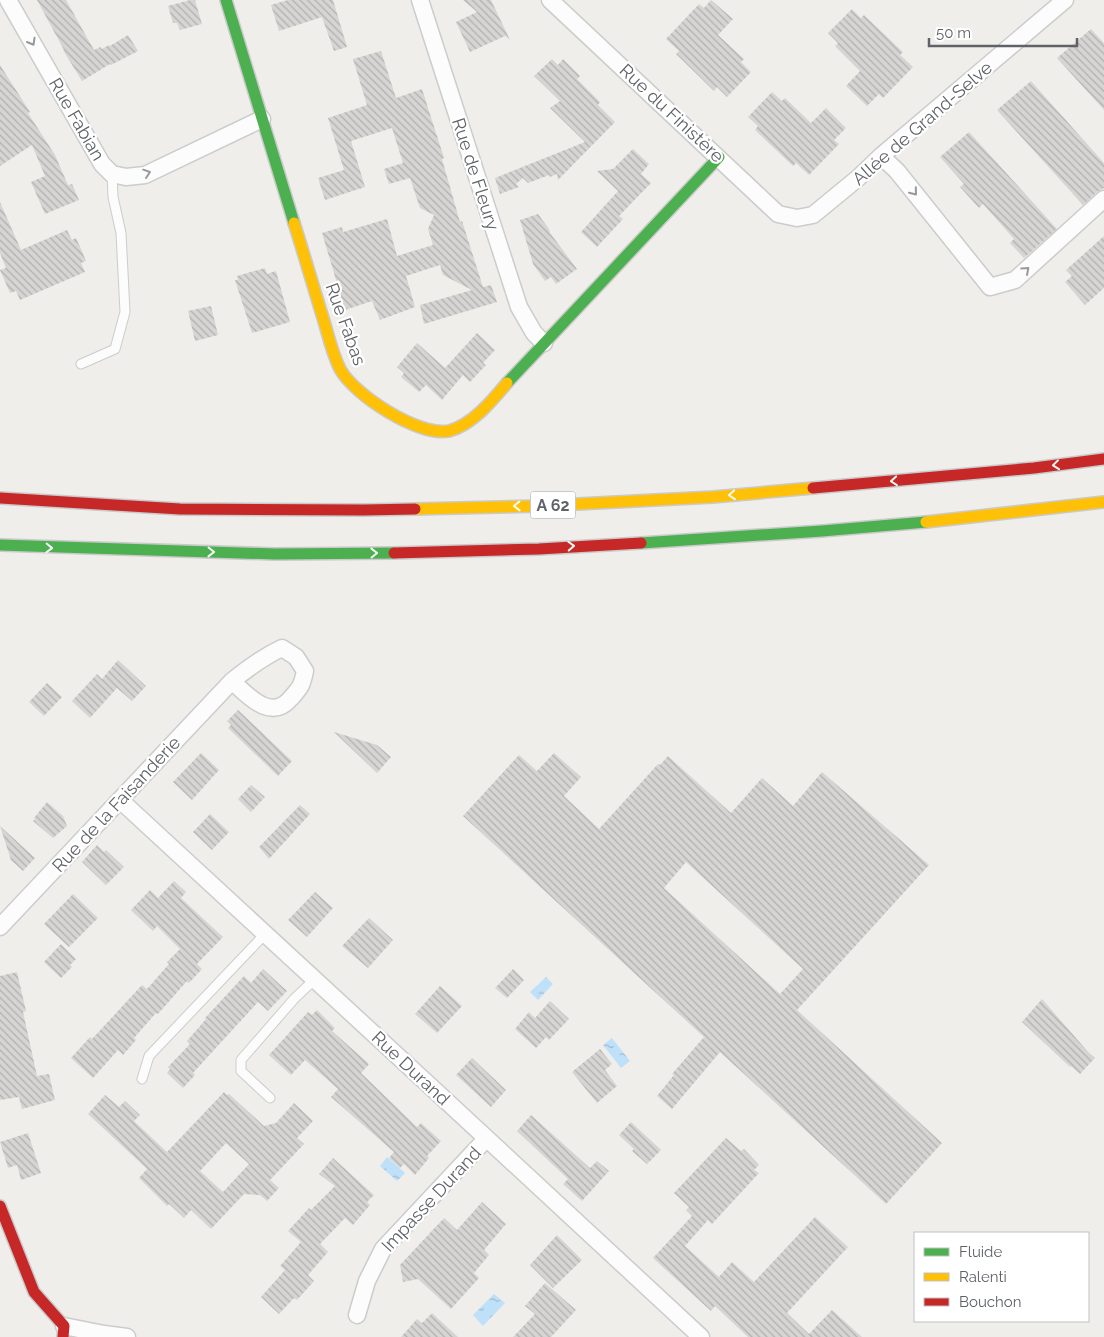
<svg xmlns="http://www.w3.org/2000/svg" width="1104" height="1337" font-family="Raleway,sans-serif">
  <defs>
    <pattern id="water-ripples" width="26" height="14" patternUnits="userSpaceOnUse" patternTransform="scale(1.25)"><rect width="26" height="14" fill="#bfe0f9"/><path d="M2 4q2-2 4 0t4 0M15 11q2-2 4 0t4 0" fill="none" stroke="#9eb9cd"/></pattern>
    <pattern id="building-back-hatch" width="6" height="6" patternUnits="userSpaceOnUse" patternTransform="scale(1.25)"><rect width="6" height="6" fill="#d6d5d3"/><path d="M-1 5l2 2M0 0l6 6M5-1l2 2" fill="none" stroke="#b1b0af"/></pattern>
  </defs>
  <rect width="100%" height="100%" fill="#efeeea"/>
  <path fill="url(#water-ripples)" d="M546 977 553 984 538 1000 530 992Z
    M612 1038 630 1061 621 1068 603 1045Z
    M387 1157 405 1173 397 1181 380 1166Z
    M494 1294 505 1303 483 1326 473 1315Z"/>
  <path fill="url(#building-back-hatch)" fill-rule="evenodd" d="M37 0H66L94 50 100 47 102 49 109 45 110 46 128 35 138 51 111 65 110 64 82 81 63 50H64Z
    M190 0H195L202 24 180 30 177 23H173L168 6Z
    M288 0H333L347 47 334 51 322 17 279 31 271 5Z
    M463 0H491L510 40 505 36 470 52 456 22 477 12Z
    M711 0 733 19 718 35 744 59 741 62 751 72 727 97 717 87 714 91 676 54 679 51 666 39 699 4 704 8Z
    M852 9 861 18 864 15 903 52 900 55 913 67 883 98 879 94 867 106 846 86 860 71 835 46 838 43 828 33Z
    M1091 29 1104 43V110L1057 58Z
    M381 51 396 98 422 89 444 158 442 159 460 222 462 221 483 287 491 285 497 302 424 324 420 305 472 290 443 275 440 265 406 276 415 307 380 320 372 301 345 310 322 233 342 227 343 232 387 219 397 256 433 245 428 229 434 215 420 208 410 178 389 184 384 169 403 163 392 128 351 141 365 187 325 200 318 178 344 170 328 118 367 105 353 59Z
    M552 59 558 65 563 59 580 76 577 79 600 102 598 105 615 122 558 180 557 174 550 177 549 175 528 183 523 178 516 184 519 187 500 194 495 178 585 142 550 108 560 101 534 76Z
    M0 65 30 112 28 113 55 155 68 185 72 184 79 200 45 214 31 182 45 176 32 145 0 166Z
    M1031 81 1104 163V188L1097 192 1083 205 997 110Z
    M772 92 782 101 785 98 811 123 826 108 846 128 834 140 839 144 809 175 796 163 793 166 755 130 758 126 748 117Z
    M969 132 1057 229 1024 258 1010 243 1014 239 983 204 979 208 960 187 964 184 940 157Z
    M633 149 649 164 641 174 651 183 619 216 623 219 597 247 581 232 618 191 597 171 613 169Z
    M0 202 21 250 67 230 72 240 76 238 81 249 86 261 81 263 85 272 20 300 16 291 10 293 0 270 6 268 0 253Z
    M538 214 549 229 550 233 577 269 556 284 551 277 545 281 533 264 520 220Z
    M1104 236V288L1085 305 1065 282 1072 276 1066 270Z
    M265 268 267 274 276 271 290 322 252 333 235 280H238L237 276Z
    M211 306 218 335 195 341 188 311Z
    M477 333 495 350 483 363 486 365 470 382 463 375 442 400 426 385 419 392 401 377 404 373 397 367 417 343 445 368Z
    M118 660 146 686 132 701 117 688 90 718 72 701 97 674 102 679Z
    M47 683 62 697 44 716 29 702Z
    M238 710 292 761 278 776 228 728 231 725 227 721Z
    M334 732 377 745 391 757 377 773Z
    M201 753 219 770 192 800 173 782Z
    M554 753 581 777 564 796 599 829 658 764 660 765 668 756 731 813 762 778 793 806 822 772 929 865 797 1010 942 1143 886 1204 720 1052 672 1109 657 1096 674 1075 672 1074 704 1037 463 816 519 755 537 771ZM686 862 803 969 780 994 664 888Z
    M251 785 265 797 251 812 238 799Z
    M47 802 63 816 67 826 53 838 33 821 35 819 34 818Z
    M300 805 310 814 269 859 259 847Z
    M210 814 229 832 212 850 193 832Z
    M0 826 35 858 23 871 11 860Z
    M97 845 104 852 106 850 124 867 106 885 82 862Z
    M174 881 186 892 181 898 223 937 197 964 202 969 189 983 187 981 158 1014 156 1013 134 1038 136 1040 123 1055 118 1050 93 1078 71 1058 90 1037 92 1039 142 985 147 989 169 964 167 962 180 949 157 926 153 931 131 910 150 890 158 898Z
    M315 892 333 908 307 937 288 920Z
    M73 894 98 918 69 947 44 924Z
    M369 918 393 940 368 968 342 946Z
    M61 944 76 959 70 965 72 967 61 978 44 962Z
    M263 969 287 991 268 1011 258 1002 193 1073 195 1075 183 1088 167 1073 170 1069 168 1067 190 1044 187 1041 206 1019 205 1018 244 976 251 983Z
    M513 969 524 980 507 998 495 988Z
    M17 972 26 1011 23 1012 37 1076 49 1074 55 1100 22 1109 19 1097 0 1100V976Z
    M440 986 462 1006 437 1033 415 1014Z
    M1042 999 1089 1053 1095 1058 1080 1074 1071 1066 1070 1067 1022 1022Z
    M550 1001 569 1019 549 1040 546 1037 536 1048 515 1029 529 1012 535 1018Z
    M317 1010 335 1028 332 1031 369 1064 361 1073 417 1127 421 1123 441 1141 427 1156 429 1158 415 1175 404 1164 400 1168 389 1158 394 1152 331 1097 338 1089 305 1060 291 1075 269 1055 308 1012 312 1015Z
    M600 1049 612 1064 605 1070 617 1086 597 1103 572 1072Z
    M472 1058 506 1090 491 1107 456 1075Z
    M224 1092 227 1095 229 1094 264 1126 276 1123 294 1103 313 1121 297 1138 304 1144 270 1180 279 1188 267 1201 260 1195 244 1194 211 1229 191 1210 184 1218 169 1204 167 1206 139 1178 147 1169 88 1114 105 1095 119 1107 125 1101 140 1115 134 1121 167 1152ZM226 1143 249 1164 223 1192 200 1171Z
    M531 1115 590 1168 597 1161 609 1171 582 1201 563 1184 568 1179 517 1131Z
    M631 1122 661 1150 647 1164 632 1151 634 1149 619 1135Z
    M28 1133 41 1173 21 1180 17 1165 8 1168 0 1142Z
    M726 1138 741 1151 744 1149 759 1165 754 1170 759 1173 712 1224 708 1220 685 1246 719 1277 732 1262 754 1282 815 1217 848 1247 787 1313 809 1334 832 1310 862 1337H748L715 1306 711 1311 653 1258 692 1216 686 1210 689 1207 674 1193Z
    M333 1158 374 1195 367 1202 370 1205 353 1225 345 1218 320 1244 328 1252 308 1275 314 1281 297 1300 294 1298 279 1314 261 1297 285 1270 280 1266 301 1242 288 1231 309 1208 311 1210 335 1186 319 1174Z
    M482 1202 506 1224 484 1250 489 1255 474 1273 479 1278 451 1309 418 1279 403 1282 400 1265 444 1218 457 1230Z
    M557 1235 582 1260 553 1288 530 1265Z
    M545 1283 576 1310 551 1337H513L535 1314 525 1306Z
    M432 1313 458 1337H401L417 1319 422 1323Z"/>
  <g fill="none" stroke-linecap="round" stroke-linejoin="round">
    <defs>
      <path id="lane" d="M81 364 115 349 125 312 121 233 113 197 112 174
        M142 1079 149 1056 266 933
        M270 1098 241 1071V1060L294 999 315 979"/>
      <path id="street" d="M8 0 102 164 112 174 126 177 145 175 262 119
        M420 0 519 307 534 333 544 343
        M550 0 778 214 797 218 813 215 858 178 881 156 1065 0
        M881 156 897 171 990 287 1015 280 1104 199
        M120 800C315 978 507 1158 701 1337
        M0 927 232 681C248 668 263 657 282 648L296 657 305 671C302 685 301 687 291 698 271 722 248 696 232 681
        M357 1315 367 1281 383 1249 486 1139
        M64 1326 104 1334 127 1337"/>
      <path id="fast" d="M226 0 294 223
        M507 383 719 157
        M641 543 822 531 926 522
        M0 545 275 554 394 553"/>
      <path id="slow" d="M294 223C304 254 313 286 323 318 328 334 332 353 340 369 354 395 419 437 449 431 472 425 492 401 507 383
        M415 509 539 506 713 497 813 488
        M926 522 1104 502"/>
      <path id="jam" d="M813 488 1034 468 1104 459
        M0 498 180 509 364 510 415 509
        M394 553 539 549 641 543
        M0 1206 34 1292 64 1326 63 1337"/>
    </defs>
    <use href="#lane" stroke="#cbcccc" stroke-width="11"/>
    <use href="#street" stroke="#cbcccc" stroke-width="19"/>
    <use href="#fast" stroke="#cacacb" stroke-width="14"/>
    <use href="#slow" stroke="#cacacb" stroke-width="14"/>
    <use href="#jam" stroke="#cacacb" stroke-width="14"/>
    <use href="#lane" stroke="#fdfcfc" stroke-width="9"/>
    <use href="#street" stroke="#fdfcfc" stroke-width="16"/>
    <use href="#fast" stroke="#4caf50" stroke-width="11"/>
    <use href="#slow" stroke="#ffc107" stroke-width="11"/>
    <use href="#jam" stroke="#c62828" stroke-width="11"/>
  </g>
  <defs><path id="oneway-chevron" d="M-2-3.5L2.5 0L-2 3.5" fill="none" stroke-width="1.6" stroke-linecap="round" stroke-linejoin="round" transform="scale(1.25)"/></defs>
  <g stroke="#96999c">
    <use href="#oneway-chevron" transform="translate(32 42) rotate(60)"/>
    <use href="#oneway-chevron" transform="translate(147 173) rotate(-19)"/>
    <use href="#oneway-chevron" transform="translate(914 192) rotate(51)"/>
    <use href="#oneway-chevron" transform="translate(1026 270) rotate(-42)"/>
  </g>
  <g stroke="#f6fbf6">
    <use href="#oneway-chevron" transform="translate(1056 465) rotate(173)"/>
    <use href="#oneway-chevron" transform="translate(894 481) rotate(175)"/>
    <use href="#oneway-chevron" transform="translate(732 495) rotate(175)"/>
    <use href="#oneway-chevron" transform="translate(517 506) rotate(179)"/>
    <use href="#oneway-chevron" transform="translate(571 546) rotate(-3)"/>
    <use href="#oneway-chevron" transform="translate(49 548) rotate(2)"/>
    <use href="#oneway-chevron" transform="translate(211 552) rotate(1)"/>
    <use href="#oneway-chevron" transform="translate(374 553) rotate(-1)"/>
  </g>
  <g text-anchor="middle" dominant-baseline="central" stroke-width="4.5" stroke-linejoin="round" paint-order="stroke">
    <rect fill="#fff" stroke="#8f9295" stroke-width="1" x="530.5" y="491.5" width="45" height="27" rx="4"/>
    <g font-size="16" font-weight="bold" fill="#5f6368">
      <text x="553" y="505">A 62</text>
    </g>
    <g font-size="18" fill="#5f6368" stroke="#fff">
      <text transform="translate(672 113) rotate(43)">Rue du Finistère</text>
      <text transform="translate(77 119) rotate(60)">Rue Fabian</text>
      <text transform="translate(922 123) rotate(-41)">Allée de Grand-Selve</text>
      <text transform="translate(476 174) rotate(72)">Rue de Fleury</text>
      <text transform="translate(346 324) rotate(70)">Rue Fabas</text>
      <text transform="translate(116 804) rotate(-47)">Rue de la Faisanderie</text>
      <text transform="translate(411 1068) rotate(43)">Rue Durand</text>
      <text transform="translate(431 1199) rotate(-47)">Impasse Durand</text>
    </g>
  </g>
  <rect x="914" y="1232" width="175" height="90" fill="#ffffff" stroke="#bfc1c3"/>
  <rect x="924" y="1248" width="25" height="8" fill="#4caf50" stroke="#bfc1c3"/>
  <text x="959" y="1257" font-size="15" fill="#5f6368">Fluide</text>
  <rect x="924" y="1273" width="25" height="8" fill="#ffc107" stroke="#bfc1c3"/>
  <text x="959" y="1282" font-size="15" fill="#5f6368">Ralenti</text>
  <rect x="924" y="1298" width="25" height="8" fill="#c62828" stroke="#bfc1c3"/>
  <text x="959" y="1307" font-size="15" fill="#5f6368">Bouchon</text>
  <path d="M929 38v8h148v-8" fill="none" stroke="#5f6368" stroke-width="2.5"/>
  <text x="936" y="38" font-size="15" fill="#5f6368" stroke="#ffffff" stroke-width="4" paint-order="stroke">50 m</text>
</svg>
